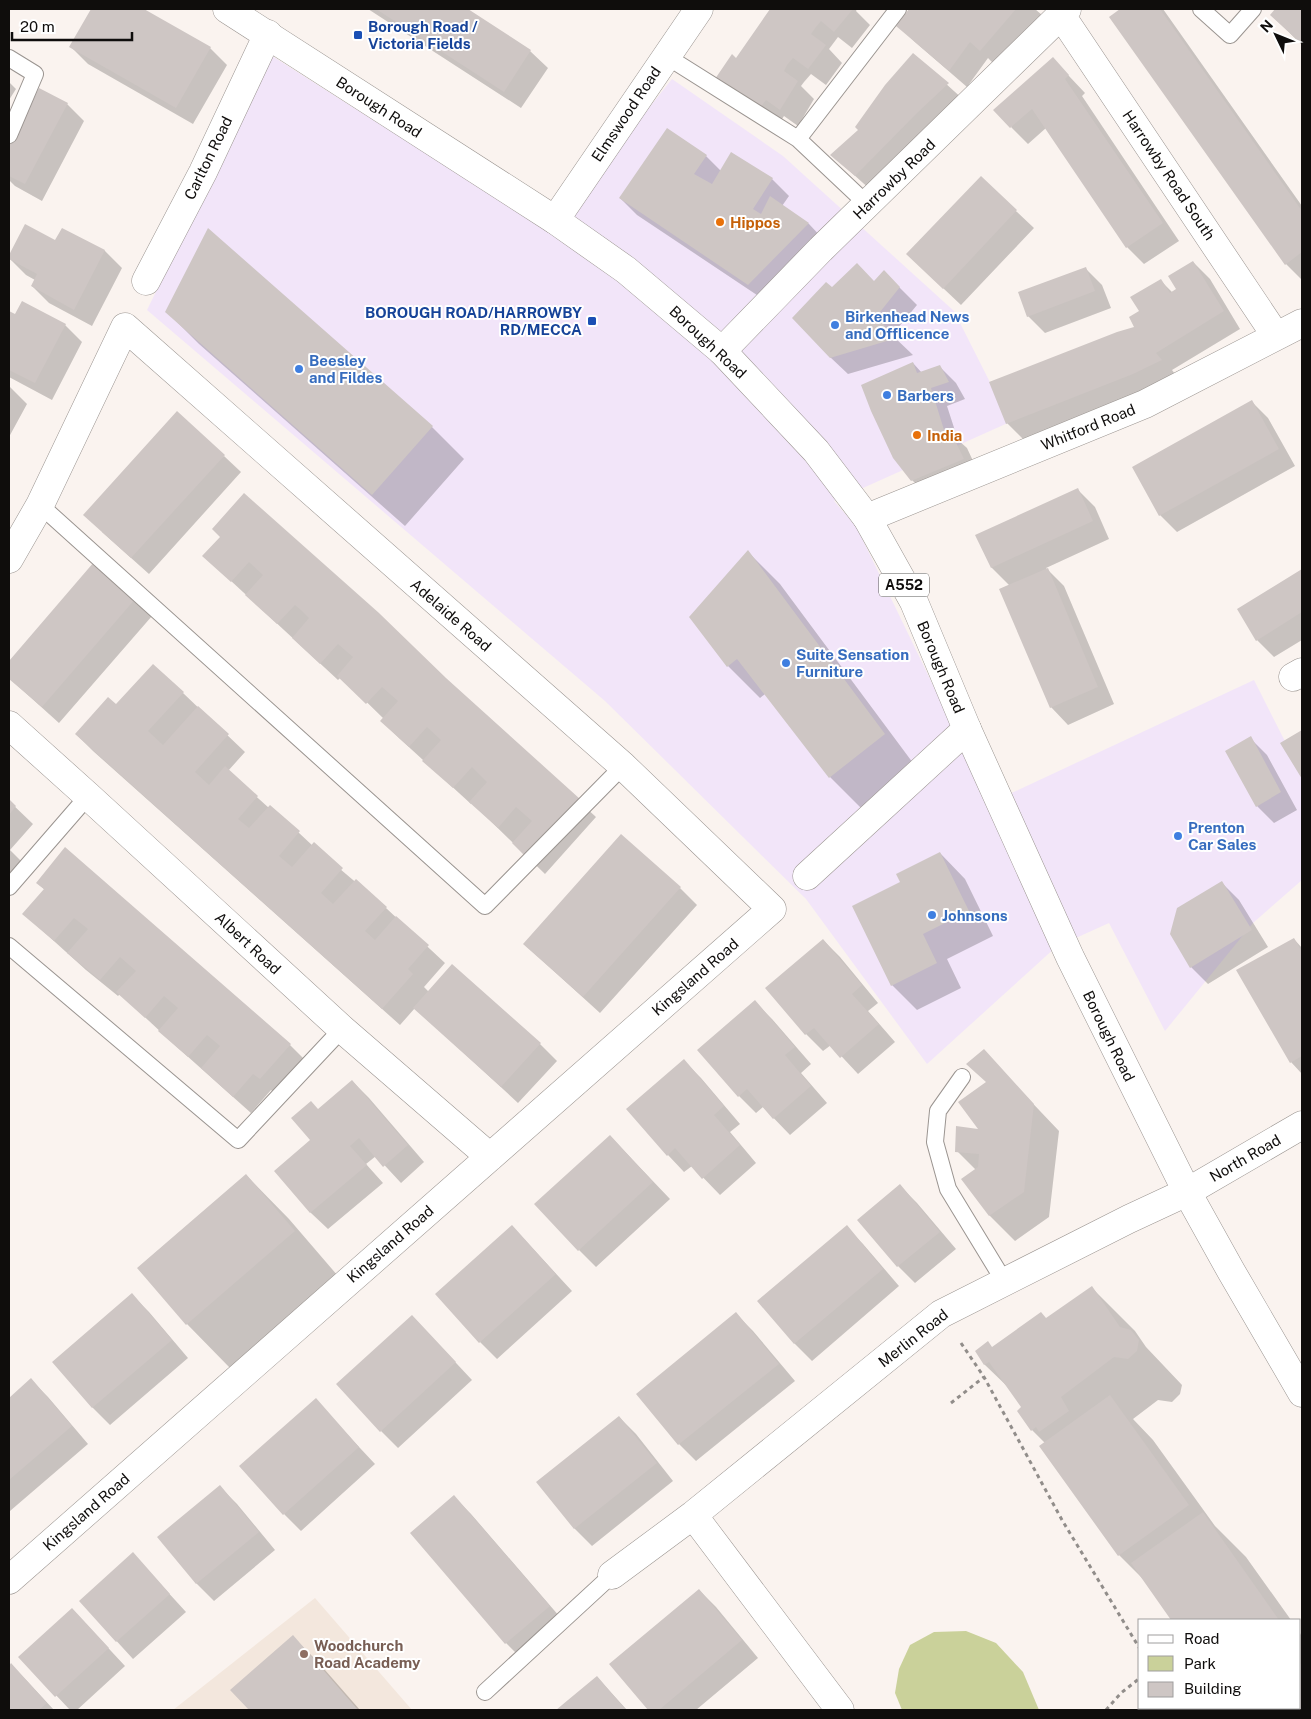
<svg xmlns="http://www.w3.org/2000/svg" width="1311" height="1719" font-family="'Public Sans',sans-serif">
  <rect width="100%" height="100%" fill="#faf3ef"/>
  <path fill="#f2e5f9" d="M272 56 550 232 672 79 783 156 954 311 1010 422 834 501 856 526 990 803 1254 680 1302 775V880L1253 923 1165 1031 1109 923 1056 947 927 1064 806 899 605 701 147 310Z"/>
  <path fill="#f3e7dd" d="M315 1598 412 1710H173Z"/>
  <path fill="#cad19a" d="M966 1631 996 1643 1023 1672 1039 1710H902L895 1693 899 1669 910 1645 934 1632Z"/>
  <path fill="#0003" d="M93 9H141L210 48 227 65 193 124 88 64 71 47Z
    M368 9H466L530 51 548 68 521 108Z
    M772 9H857L856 11 870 25 852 48 838 37 829 49 842 63 826 85 811 74 804 82 801 86 814 99 798 126 784 116 778 125 734 95 737 60Z
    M910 9H1035L1042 15 997 67 988 58 967 87 915 42 898 25Z
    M1122 9H1163L1302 206V280L1286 264 1110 17Z
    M1277 9H1302V45L1271 15Z
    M913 54 965 101 873 192 832 155 859 130Z
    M1053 59 1085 93 1082 96 1179 241 1144 264 1127 247 1046 128 1028 144 1011 127Z
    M9 82 16 89 9 100Z
    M40 90 67 104 84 121 42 201 15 186 9 180V148Z
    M706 156 721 171 772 179 789 196 782 206 809 224 825 241 766 301 637 215 620 198Z
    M981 178 1034 228 961 305 925 271Z
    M25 226 56 242 62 229 105 251 122 268 92 326 49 303 32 286 35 280 26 275 9 258Z
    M1193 262 1210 279 1240 329 1172 370 1178 378 1024 440 1007 423 1136 327 1141 311 1161 281 1172 292 1178 289Z
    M1085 268 1102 285 1111 308 1045 333 1028 316Z
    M884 272 917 305 892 335 913 355 848 374 830 357 832 289 874 283Z
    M9 312 16 316 65 325 82 342 52 400 9 377Z
    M167 312 432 427 464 459 405 526 199 344Z
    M913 363 922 373 939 366 956 383 965 399 947 406 958 440 967 448 980 476 929 497 912 480Z
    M9 386 27 404 9 437Z
    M1251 401 1268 418 1295 466 1177 532 1160 515Z
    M224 456 241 472 149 574 102 532Z
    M1078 490 1095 507 1109 539 1046 568 1064 586 1114 704 1068 725 1051 707 1010 586 992 568 977 536Z
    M222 537 446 679 596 817 545 874 472 803 471 804 399 738 382 721 384 719 341 677 338 680 204 556Z
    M748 552 780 584 916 767 862 809 830 777 765 694 760 698 728 666Z
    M94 564 152 616 59 723 9 678V663Z
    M1302 570V640L1274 657 1257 640 1239 609Z
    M183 693 245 752 228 771 269 808 270 806 313 846 386 908 445 963 424 987 429 992 540 1044 557 1061 518 1103 415 1008 400 1025 93 751 76 734 117 706Z
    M1250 738 1267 755 1297 810 1274 823 1257 806Z
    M9 801 33 824 10 850 27 867 9 885Z
    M940 853 965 879 993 936 947 959 961 988 917 1010 892 985 901 882Z
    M37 883 290 1045 307 1062 277 1095 271 1090 251 1113 177 1047 120 994 118 996 86 970 24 914 45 890Z
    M1222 883 1239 900 1268 947 1208 984 1191 967Z
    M680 888 697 905 600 1013 524 944Z
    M1294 939 1302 948V1074L1291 1062Z
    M823 940 840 957 878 1003 868 1011 895 1042 858 1074 831 1045 823 1051 806 1034 767 988Z
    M755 1002 772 1019 811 1064 801 1073 827 1103 790 1135 763 1107 756 1113 739 1096Z
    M983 1051 1059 1131 1049 1217 1015 1241 990 1216 963 1180 976 1170 957 1151 981 1130 988 1083Z
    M684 1061 701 1078 740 1124 730 1132 756 1163 720 1195 692 1166 684 1172 668 1155Z
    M352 1081 369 1098 424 1162 401 1183 376 1156 366 1164 383 1183 328 1229 311 1213 276 1171 312 1141 318 1110Z
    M610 1136 670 1199 596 1267 579 1250Z
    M246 1175 289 1219 338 1276 230 1368 187 1324 138 1268Z
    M900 1186 917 1203 956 1249 915 1283 898 1266Z
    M512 1226 572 1291 497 1359 480 1342Z
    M846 1227 863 1244 899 1286 812 1361 795 1344 759 1301Z
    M1092 1288 1135 1331 1146 1347 1182 1385 1180 1394 1172 1402 1158 1400 1133 1419 1153 1440 1215 1526 1246 1557 1291 1620H1173L1147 1583 1119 1555 1041 1446 1045 1443 1032 1430 1023 1407 1011 1390 985 1365 977 1351 993 1348 1047 1319Z
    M132 1295 149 1312 188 1358 110 1425 93 1408 54 1362Z
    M736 1314 753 1331 795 1381 696 1461 679 1444Z
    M412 1316 472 1380 398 1448 381 1431Z
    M31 1380 48 1397 88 1444 10 1511 9 1399Z
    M315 1400 375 1464 301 1531 284 1514Z
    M619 1417 636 1434 673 1481 592 1546 575 1529 538 1482Z
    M220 1487 237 1504 275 1550 214 1601 197 1584 159 1537Z
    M454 1497 471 1514 566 1624 523 1660 506 1643 411 1533Z
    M133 1554 186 1612 133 1659 80 1601Z
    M699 1590 716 1607 758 1658 696 1710H650L611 1664Z
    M72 1609 125 1666 77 1710H70L20 1657Z
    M1300 1633 1302 1637V1710H1177L1178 1708H1300Z
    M293 1637 318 1662 360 1710H251L232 1691Z
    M11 1665 28 1682 54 1710H9V1668Z
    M597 1677 627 1710H558Z"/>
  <path fill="#cec6c4" d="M91 9H144L211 47 176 108 69 47Z
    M376 9H468L531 50 504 92Z
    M770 9H853L834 32 821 21 816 27 811 34 826 45 808 69 793 58 787 65 784 71 798 81 780 110 766 100 760 108 715 79 732 54 736 58Z
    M909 9H1016L980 51 970 42 949 71 896 26Z
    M1120 9H1160L1302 211V252L1285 265 1109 17Z
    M1275 9H1302V44L1270 15Z
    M913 53 949 83 917 113 855 176 830 155 858 130 855 127 885 85Z
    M1053 57 1069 75 1065 79 1163 223 1126 248 1032 109 1010 128 993 110Z
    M39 88 68 103 25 184 9 176V146Z
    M667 128 707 155 694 174 712 184 731 152 773 178 753 209 761 214 770 196 809 223 748 285 619 198Z
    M981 176 1017 210 943 289 906 254Z
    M25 224 55 240 62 228 105 250 74 310 31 286 37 274 9 259V255Z
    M208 228 433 426 372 495 165 312Z
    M1193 261 1224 311 1156 353 1162 360 1133 374 1006 424 989 382 1117 332 1134 327 1129 317 1139 311 1130 297 1161 279 1170 293 1176 289 1168 276Z
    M857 263 874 281 884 270 900 287 876 317 897 338 830 358 792 318 826 282 832 287Z
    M1086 267 1095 291 1027 317 1018 292Z
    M22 301 66 324 35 383 9 370V311L15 314Z
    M913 362 917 373 940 365 949 382 931 388 945 433 950 430 964 459 911 481 893 458 871 411 861 385Z
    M1252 400 1279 449 1159 516 1132 467Z
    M177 411 225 455 131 558 83 515Z
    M1078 488 1093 521 991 568 975 535Z
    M244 493 379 613 446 678 580 799 527 858 512 843 532 821 516 807 498 828 469 802 487 782 472 767 453 788 422 761 441 740 427 727 409 747 380 721 398 701 382 687 366 704 337 676 353 657 346 651 338 644 320 664 292 638 309 618 302 611 295 605 277 624 245 595 263 575 249 562 231 582 202 556 220 537 212 529Z
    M748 550 885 734 829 778 737 659 727 667 689 617Z
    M94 562 136 598 42 707 9 679V661Z
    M1048 568 1098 687 1050 708 999 589Z
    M1302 569V612L1256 641 1237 609Z
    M153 664 184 692 148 731 163 745 198 706 229 734 195 772 209 785 225 766 258 796 238 819 249 828 270 805 300 831 279 856 292 867 314 842 343 868 321 893 333 904 356 879 387 907 365 931 375 940 396 916 429 945 408 969 413 974 382 1009 75 734 108 697 116 704Z
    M1302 730V779L1280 743Z
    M1251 736 1281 792 1256 807 1225 751Z
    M9 799 16 806 9 815Z
    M621 834 681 887 583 997 523 944Z
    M65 847 291 1044 260 1079 253 1074 233 1097 201 1068 220 1046 213 1040 207 1035 188 1057 158 1031 178 1008 164 996 145 1018 116 992 136 971 120 957 100 980 67 953 88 929 74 918 54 941 22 914 44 889 36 883Z
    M940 852 969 911 923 934 937 963 891 986 852 906 900 882 896 874Z
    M1222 881 1252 930 1190 968 1170 934 1177 908Z
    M1294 938 1302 952V1056L1290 1063 1236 970Z
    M823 939 862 985 852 994 879 1024 840 1058 814 1028 805 1035 765 988Z
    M452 964 541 1043 501 1087 413 1008Z
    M755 1000 795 1047 785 1055 811 1086 773 1119 747 1089 738 1097 697 1050Z
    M984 1049 1034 1104 1024 1192 989 1216 961 1179 978 1167 979 1154 955 1152 956 1126 978 1129 958 1102 986 1082 966 1064Z
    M684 1059 724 1106 714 1115 740 1145 702 1179 675 1148 667 1156 626 1109Z
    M352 1080 408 1145 383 1167 359 1138 350 1146 367 1165 310 1213 274 1171 310 1140 291 1118 311 1101 318 1109Z
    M610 1135 653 1182 578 1251 534 1204Z
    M246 1174 295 1231 186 1325 137 1268Z
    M900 1184 940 1232 897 1267 857 1220Z
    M512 1225 556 1274 479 1343 435 1294Z
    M847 1225 883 1269 794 1344 757 1301Z
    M1092 1286 1120 1327 1131 1330 1139 1340 1137 1351 1128 1359 1114 1357 1061 1397 1069 1411 1039 1432 1036 1427 1031 1431 1017 1411 1021 1407 989 1362 984 1365 975 1351 988 1341 992 1347 1041 1312 1046 1318Z
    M132 1293 172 1340 92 1408 52 1362Z
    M736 1312 779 1364 678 1445 636 1394Z
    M412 1315 456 1362 380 1432 336 1384Z
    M31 1378 72 1426 9 1480V1398Z
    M1110 1395 1189 1505 1118 1556 1039 1446Z
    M316 1398 359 1447 283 1515 239 1466Z
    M619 1416 657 1463 574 1529 536 1482Z
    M220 1485 259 1532 196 1584 157 1537Z
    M454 1495 550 1606 505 1644 410 1533Z
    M1203 1512 1279 1620H1171L1131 1563Z
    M133 1552 170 1594 116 1642 79 1601Z
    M699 1589 742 1640 659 1710H648L609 1664Z
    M72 1608 109 1648 55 1697 18 1657Z
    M293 1635 358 1710H249L230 1690Z
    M11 1663 47 1703 39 1710H9V1666Z
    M1300 1663 1302 1666V1710H1176V1708H1300Z
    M597 1676 626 1710H556L568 1700Z"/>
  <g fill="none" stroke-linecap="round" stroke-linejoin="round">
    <defs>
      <path id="service" d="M1201 9 1230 35 1253 9
        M666 56 798 139 898 9
        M9 58 35 74 9 135
        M798 139 868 205
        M40 505 485 906 623 766
        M9 887 88 796
        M9 946 238 1140 342 1029
        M962 1077 938 1111 935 1142 948 1189 1004 1281
        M485 1692 612 1575"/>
      <path id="minor" d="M1061 15 1276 336
        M555 220 699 9
        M146 281 203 172 268 34
        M722 351 821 249 1067 9
        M867 518 1145 404 1302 323
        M9 559 40 505 125 327 623 766 772 909 9 1580
        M1293 677 1302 672
        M9 725 88 796 342 1029 490 1157
        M807 876 967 729
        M693 1515 840 1710
        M612 1575 693 1515 941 1314 1129 1219 1187 1192 1302 1125"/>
      <path id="trunk" d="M227 9 555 220 626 270 722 351 816 451 867 518 914 602 967 729 1070 957 1187 1192 1231 1271 1302 1393"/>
    </defs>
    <use href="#service" stroke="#9a9490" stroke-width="18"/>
    <use href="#minor" stroke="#9a9490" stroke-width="29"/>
    <use href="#trunk" stroke="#9a9490" stroke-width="29"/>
    <path stroke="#918d8a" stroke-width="3" stroke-dasharray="4 4" stroke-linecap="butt" d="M961 1343 984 1377 1062 1520 1140 1649
      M951 1403 984 1377
      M1165 1708V1710
      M1106 1710 1121 1693 1140 1678"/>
    <use href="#service" stroke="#fff" stroke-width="16"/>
    <use href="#minor" stroke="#fff" stroke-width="28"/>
    <use href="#trunk" stroke="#fff" stroke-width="28"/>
  </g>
  <g fill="#1a4fb4" stroke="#fff" stroke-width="2">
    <rect x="353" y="30" width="10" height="10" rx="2.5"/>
    <rect x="587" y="316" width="10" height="10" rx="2.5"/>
  </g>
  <g fill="#e8710a" stroke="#fff" stroke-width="2">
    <circle cx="720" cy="222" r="5"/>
    <circle cx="917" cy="435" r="5"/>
  </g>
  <g fill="#3f7fe0" stroke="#fff" stroke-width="2">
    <circle cx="835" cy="325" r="5"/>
    <circle cx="299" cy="369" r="5"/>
    <circle cx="887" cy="395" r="5"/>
    <circle cx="786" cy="663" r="5"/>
    <circle cx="1178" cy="836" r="5"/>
    <circle cx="932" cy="915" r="5"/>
  </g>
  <circle fill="#8d6e63" stroke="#fff" stroke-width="2" cx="304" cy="1654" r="5"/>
  <g text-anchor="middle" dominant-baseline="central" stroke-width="4" stroke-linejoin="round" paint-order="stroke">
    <rect fill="#fff" stroke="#575655" stroke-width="1" x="879" y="573.5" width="50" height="23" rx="4"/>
    <g font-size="14" font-weight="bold" fill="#0f0d0c">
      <text x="904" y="585">A552</text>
    </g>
    <g font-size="15" font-weight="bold" fill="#164399" stroke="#fff" text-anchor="start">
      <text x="368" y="26">Borough Road /<tspan x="368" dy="17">Victoria Fields</tspan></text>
      <text x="582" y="312" text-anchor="end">BOROUGH ROAD/HARROWBY<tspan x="582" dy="17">RD/MECCA</tspan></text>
    </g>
    <g font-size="15" fill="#0f0d0c" stroke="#fff">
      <text transform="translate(379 107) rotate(33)">Borough Road</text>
      <text transform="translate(626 114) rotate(-56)">Elmswood Road</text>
      <text transform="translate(208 158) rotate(-64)">Carlton Road</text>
      <text transform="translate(1169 175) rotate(56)">Harrowby Road South</text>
      <text transform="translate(894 179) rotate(-44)">Harrowby Road</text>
      <text transform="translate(708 342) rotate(43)">Borough Road</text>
      <text transform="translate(1088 427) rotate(-22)">Whitford Road</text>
      <text transform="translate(451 615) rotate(41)">Adelaide Road</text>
      <text transform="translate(941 667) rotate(67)">Borough Road</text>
      <text transform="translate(248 943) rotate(43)">Albert Road</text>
      <text transform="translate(695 977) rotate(-41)">Kingsland Road</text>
      <text transform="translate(1109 1036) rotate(64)">Borough Road</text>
      <text transform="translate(1245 1158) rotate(-30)">North Road</text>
      <text transform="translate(390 1244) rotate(-41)">Kingsland Road</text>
      <text transform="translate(913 1338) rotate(-38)">Merlin Road</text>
      <text transform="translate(86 1512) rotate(-41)">Kingsland Road</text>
    </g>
    <g font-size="15" font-weight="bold" fill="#c56008" stroke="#fff" text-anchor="start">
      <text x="730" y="222">Hippos</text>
      <text x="927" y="435">India</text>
    </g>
    <g font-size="15" font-weight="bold" fill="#366cbe" stroke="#fff" text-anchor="start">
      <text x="845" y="316">Birkenhead News<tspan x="845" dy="17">and Offlicence</tspan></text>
      <text x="309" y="360">Beesley<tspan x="309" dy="17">and Fildes</tspan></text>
      <text x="897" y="395">Barbers</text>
      <text x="796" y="654">Suite Sensation<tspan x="796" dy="17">Furniture</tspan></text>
      <text x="1188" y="827">Prenton<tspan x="1188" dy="17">Car Sales</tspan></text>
      <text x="942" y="915">Johnsons</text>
    </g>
    <g font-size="15" font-weight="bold" fill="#785e54" stroke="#fff" text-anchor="start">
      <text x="314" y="1645">Woodchurch<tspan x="314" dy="17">Road Academy</tspan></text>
    </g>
  </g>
  <rect width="1311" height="1719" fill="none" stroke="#0f0d0c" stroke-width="20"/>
  <rect x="1138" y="1619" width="162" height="90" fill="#ffffff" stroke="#9f9e9e"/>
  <rect x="1148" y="1635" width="25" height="8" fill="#ffffff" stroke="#9f9e9e"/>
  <text x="1184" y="1644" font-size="15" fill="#0f0d0c">Road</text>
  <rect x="1148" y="1656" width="25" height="15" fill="#cad19a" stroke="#9f9e9e"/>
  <text x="1184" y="1669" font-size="15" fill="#0f0d0c">Park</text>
  <rect x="1148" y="1682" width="25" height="15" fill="#cec6c4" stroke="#9f9e9e"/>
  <text x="1184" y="1694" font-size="15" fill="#0f0d0c">Building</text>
  <g transform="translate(1276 35) rotate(313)" stroke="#ffffff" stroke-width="4" paint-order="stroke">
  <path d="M0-4L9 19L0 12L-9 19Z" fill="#0f0d0c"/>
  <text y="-8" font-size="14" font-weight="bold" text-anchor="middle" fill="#0f0d0c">N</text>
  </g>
  <path d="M12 32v8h120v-8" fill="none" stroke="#0f0d0c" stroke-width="2.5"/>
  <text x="20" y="32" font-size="15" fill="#0f0d0c" stroke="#ffffff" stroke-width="4" paint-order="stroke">20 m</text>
</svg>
